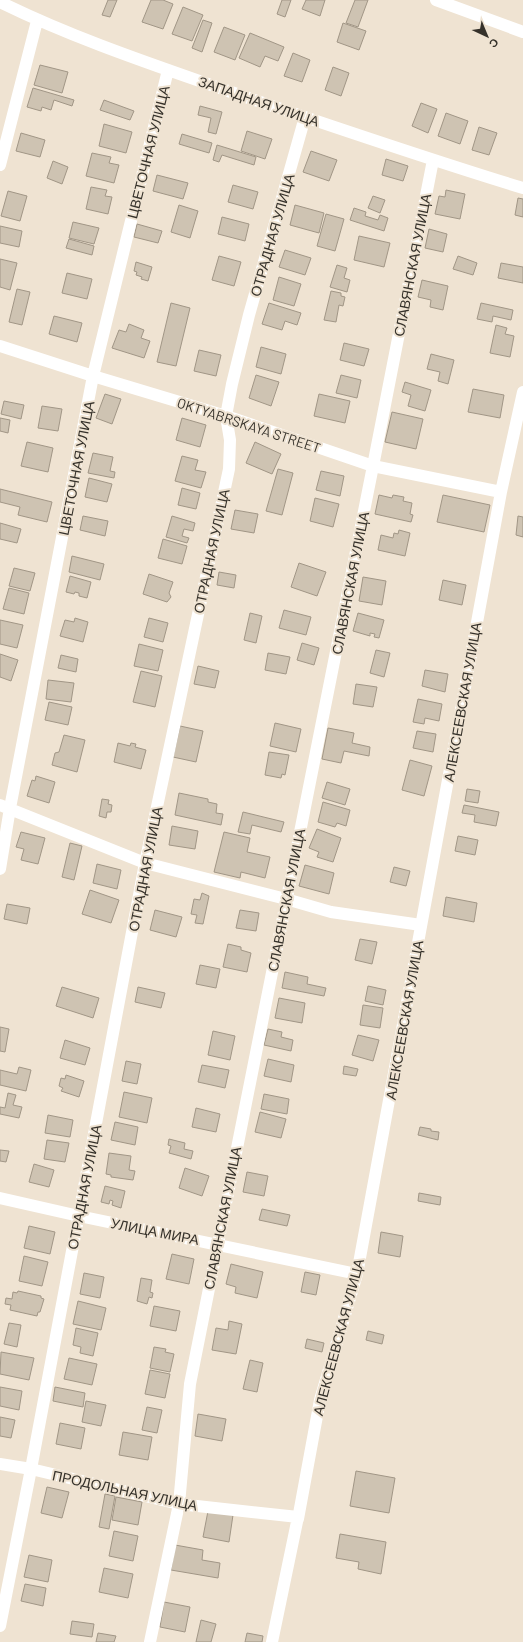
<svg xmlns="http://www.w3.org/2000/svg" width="523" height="1642" font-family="Barlow,sans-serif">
  <rect width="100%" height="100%" fill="#efe3d2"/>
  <path fill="#cec3b2" stroke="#a19686" d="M108 0H117L110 17 102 15Z
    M151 0H163L173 4 163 29 142 22Z
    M282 0H291L285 17 277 14Z
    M306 0H325L320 16 302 9Z
    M355 0H368L358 27 346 23Z
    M183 7 203 15 192 41 172 34Z
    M203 20 212 23 202 52 192 48Z
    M343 23 366 31 359 50 337 42Z
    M224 27 245 35 235 60 214 52Z
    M250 33 284 47 278 61 265 56 260 67 239 58Z
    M293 53 310 60 302 82 284 76Z
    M40 65 68 72 62 93 34 85Z
    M333 67 349 73 341 96 325 90Z
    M33 88 74 100 72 106 54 100 51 110 42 107 41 111 27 107Z
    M104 100 134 111 130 120 100 110Z
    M421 103 437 109 428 133 412 126Z
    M200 106 222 112 216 134 208 132 211 118 198 115Z
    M446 113 468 121 460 144 438 136Z
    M104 124 132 132 126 153 99 146Z
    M479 127 497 133 489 155 472 150Z
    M247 131 272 139 265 159 241 151Z
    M21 133 45 140 40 157 16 151Z
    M182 134 212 143 209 153 179 144Z
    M217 145 256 157 254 165 222 155 219 162 213 160Z
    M311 151 337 160 329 181 303 172Z
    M92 153 111 157 109 163 119 165 114 183 86 176Z
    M386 159 408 166 403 181 382 175Z
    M53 161 68 167 62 184 47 178Z
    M157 175 188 183 183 199 153 191Z
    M233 185 258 192 253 209 228 202Z
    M91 187 107 190 105 196 112 197 108 214 86 209Z
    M446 190 465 194 460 219 435 214 439 196 445 197Z
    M8 191 27 196 20 221 1 216Z
    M373 196 385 200 380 213 368 208Z
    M518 198 523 199V217L515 215Z
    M179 205 198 211 190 238 171 232Z
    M295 205 324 213 319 233 290 225Z
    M354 208 366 212 365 216 378 220 380 215 388 218 384 231 350 220Z
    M326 214 344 219 335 251 317 246Z
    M222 217 249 224 245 241 218 234Z
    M73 222 99 228 94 244 69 238Z
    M137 224 162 231 158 243 134 237Z
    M0 226 22 231 19 247 0 243Z
    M429 229 447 234 443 252 425 248Z
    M359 236 390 243 384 267 354 260Z
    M69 239 94 246 92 255 66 248Z
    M285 250 311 258 305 275 279 267Z
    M219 256 241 262 234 286 212 280Z
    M458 256 477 263 473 275 453 269Z
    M0 259 17 263 10 290 0 287Z
    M136 262 152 267 148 281 141 279 142 277 136 275 137 272 134 271Z
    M501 263 523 267V283L498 278Z
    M337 265 347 268 344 278 350 280 347 292 330 287Z
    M67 273 92 279 87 299 62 293Z
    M279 277 301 284 294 306 273 300Z
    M422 280 448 286 443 310 430 307 431 300 418 297Z
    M17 289 30 292 22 325 9 322Z
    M331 291 341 293V296L345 297 343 306 339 305 336 322 324 320Z
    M171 303 190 308 176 366 157 362Z
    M269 303 301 313 297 325 285 321 282 330 262 324Z
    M481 303 513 310 511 320 493 316 492 322 477 319Z
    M54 316 82 323 77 342 49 334Z
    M129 324 144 330 141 338 150 341 144 358 112 348 119 330 126 332Z
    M496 325 507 328 505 334 514 336 510 357 490 353Z
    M344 343 369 349 364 366 340 360Z
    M261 347 286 354 281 374 256 367Z
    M199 350 221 355 216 376 194 371Z
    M431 354 454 360 448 384 438 381 440 372 427 369Z
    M256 375 279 382 271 406 249 398Z
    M341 375 361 380 357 398 336 393Z
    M405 382 431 390 425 411 408 406 411 395 402 392Z
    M473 389 504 395 500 418 468 412Z
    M105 394 121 399 112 424 96 418Z
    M319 394 350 401 345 423 314 416Z
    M4 401 24 405 21 419 1 414Z
    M42 406 62 409 58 431 38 428Z
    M392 412 423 419 416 449 385 442Z
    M0 418 10 420 8 433 0 431Z
    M182 418 206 425 200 447 176 440Z
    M27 442 53 448 48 472 21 466Z
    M255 442 281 454 272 474 246 463Z
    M93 453 113 457 110 471 115 472 114 478 88 473Z
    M182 456 198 460 195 470 206 472 201 488 175 481Z
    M278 469 293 473 282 515 266 511Z
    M321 471 344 476 340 496 316 490Z
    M89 478 112 484 107 502 85 497Z
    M182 488 200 493 196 509 178 505Z
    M0 489 52 502 47 522 18 515 20 507 0 502Z
    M379 495 392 498 393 495 404 497 403 501 412 503 410 514 413 515 411 522 375 514Z
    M443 495 490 505 484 532 437 522Z
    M315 498 339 504 333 527 310 521Z
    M235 510 258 514 254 533 231 529Z
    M83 516 108 521 105 536 80 530Z
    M172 516 195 523 193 531 184 529 182 536 189 538 187 543 166 537Z
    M518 516 523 517V537L516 535Z
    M0 523 21 529 17 543 0 539Z
    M399 530 410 533 405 556 378 550 381 535 393 538 394 533 398 534Z
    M163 539 187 546 182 564 158 558Z
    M72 556 104 564 100 580 69 572Z
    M299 563 326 572 317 596 291 587Z
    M14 568 35 573 30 591 9 586Z
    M219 572 236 575 234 588 217 585Z
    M149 574 173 582 169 593 171 597 167 602 143 594Z
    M70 576 91 582 87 598 79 596V593L75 592 74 594 66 592Z
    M363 577 386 581 382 605 359 601Z
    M443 580 466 585 462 605 439 600Z
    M9 588 29 593 24 614 3 609Z
    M284 610 311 617 306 635 279 628Z
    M250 613 262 616 256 643 244 640Z
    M358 613 384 620 379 638 374 637 375 634 370 633V636L353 631Z
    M75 618 88 622 83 642 60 636 65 620 74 622Z
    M149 618 168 623 163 642 144 637Z
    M0 620 23 625 17 648 0 644Z
    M302 643 319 648 314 665 297 660Z
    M139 644 163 650 158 671 134 666Z
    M376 650 390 653 384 677 370 673Z
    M268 653 290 657 286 674 265 670Z
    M0 654 18 660 11 681 0 677Z
    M61 655 78 659 76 672 58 668Z
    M198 666 219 671 215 688 194 684Z
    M425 670 448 674 445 692 422 686Z
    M141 671 162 676 155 707 133 702Z
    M48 680 74 683 71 702 46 699Z
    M356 684 377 687 373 707 353 704Z
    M418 699 442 704 439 721 425 718 424 724 413 722Z
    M49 702 72 707 68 725 45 720Z
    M275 723 301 729 296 752 270 746Z
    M180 726 203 731 196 762 173 757Z
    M328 728 354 733 352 743 370 747 369 756 344 751 341 763 322 759Z
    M417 731 436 734 433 752 413 748Z
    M64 735 85 740 77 772 52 765 55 753 59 752Z
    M118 743 130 746 131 743 136 744 135 747 146 750 141 769 114 762Z
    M269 752 289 755 285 775 282 774 281 778 265 775Z
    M410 760 432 766 424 796 402 790Z
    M36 776 55 782 49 803 27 796 32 780 35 781Z
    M327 782 350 789 345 805 322 798Z
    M467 789 480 791 478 803 465 801Z
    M179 793 208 799V802L217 804 216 813 223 814 221 825 175 815Z
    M102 799 109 800 108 804 112 805 111 812H107L106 818 99 816Z
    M323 802 350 810 346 826 337 823 335 827 318 822Z
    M464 805 499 812 496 826 474 822 475 815 462 813Z
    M243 812 284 822 281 832 252 825 250 834 238 832Z
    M172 826 198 831 195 849 169 845Z
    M317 829 341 838 333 862 317 857 319 852 309 848Z
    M21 832 45 838 38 864 21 860 24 849 16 847Z
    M224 832 250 838 247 852 270 857 265 878 241 872 240 878 214 872Z
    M458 836 478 840 475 855 455 851Z
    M70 843 82 846 74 880 62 877Z
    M97 864 121 870 117 889 93 883Z
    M305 865 334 873 329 894 299 886Z
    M394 867 410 871 406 886 390 882Z
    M90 890 119 900 111 923 82 914Z
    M202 893 209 896 203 924 195 923 197 915 191 914 194 899 200 900Z
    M446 897 477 903 474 922 443 916Z
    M7 904 30 908 27 924 4 919Z
    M155 910 182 917 176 937 150 930Z
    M240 910 259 913 256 931 236 928Z
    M360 939 377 942 372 964 355 960Z
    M228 944 241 947V950L251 953 247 972 223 967Z
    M200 965 220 969 216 988 196 984Z
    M285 972 308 977 307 984 326 988 324 996 282 988Z
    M368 986 386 990 383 1005 365 1001Z
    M62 987 99 998 93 1018 56 1006Z
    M138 987 165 993 161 1008 135 1002Z
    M279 998 305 1003 302 1023 275 1018Z
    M363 1005 383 1008 380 1028 360 1025Z
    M0 1027 9 1029 5 1052 0 1051Z
    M268 1029 282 1032 281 1037 293 1040 291 1051 264 1045Z
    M213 1031 235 1036 230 1060 208 1055Z
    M358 1035 379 1040 373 1061 352 1055Z
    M65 1040 90 1048 85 1065 60 1058Z
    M268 1059 294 1065 291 1082 264 1076Z
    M126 1061 141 1064 137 1084 122 1081Z
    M202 1065 229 1070 225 1088 198 1082Z
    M344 1066 358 1069 356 1076 343 1074Z
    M19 1067 31 1070 26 1091 0 1085V1070L17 1074Z
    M66 1075 84 1081 79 1097 61 1091 63 1088 59 1086 61 1078 65 1079Z
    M124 1092 152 1098 147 1123 119 1117Z
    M8 1093 16 1095 13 1105 22 1107 19 1118 0 1114V1107L5 1108Z
    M264 1094 289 1099 287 1114 261 1109Z
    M196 1108 220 1114 216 1132 192 1127Z
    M260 1112 286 1119 281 1138 255 1132Z
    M48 1115 73 1120 70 1137 45 1133Z
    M115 1122 138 1127 135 1145 111 1140Z
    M420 1127 431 1129V1131L439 1132 438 1140 418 1135Z
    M169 1139 185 1143 184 1149 193 1151 191 1159 169 1153 171 1146 168 1145Z
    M47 1140 69 1143 65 1162 44 1159Z
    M0 1150 9 1151 6 1162 0 1161Z
    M109 1153 131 1156 129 1170 135 1171 133 1180 111 1177V1175L106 1174Z
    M34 1164 54 1170 49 1187 29 1182Z
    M185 1168 209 1176 202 1196 179 1188Z
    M247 1172 268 1176 264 1196 243 1192Z
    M105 1186 125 1191 121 1208 112 1205 113 1201 110 1200 109 1204 101 1202Z
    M419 1193 441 1197 440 1205 418 1201Z
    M262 1209 290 1215 287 1226 259 1220Z
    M29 1226 55 1232 50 1254 24 1248Z
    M381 1232 403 1236 400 1257 378 1253Z
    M172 1254 194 1259 189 1284 166 1279Z
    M24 1256 48 1262 42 1286 19 1281Z
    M231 1264 263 1272 257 1298 235 1293 236 1287 226 1284Z
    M305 1272 320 1275 316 1295 301 1292Z
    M84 1273 104 1277 100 1298 80 1294Z
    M141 1278 152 1280 150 1292 153 1293 152 1298 149 1297 147 1304 137 1301Z
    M18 1291 41 1296V1298L44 1299 40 1312H38L37 1316 10 1310 11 1305 5 1304 6 1298 12 1299 13 1292 17 1293Z
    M78 1301 106 1308 101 1330 73 1324Z
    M154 1306 180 1311 176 1331 150 1326Z
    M229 1321 242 1324 236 1354 212 1350 216 1328 228 1330Z
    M9 1323 21 1325 17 1347 4 1344Z
    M76 1328 98 1333 93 1356 80 1353 81 1347 73 1345Z
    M368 1331 384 1335 382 1344 366 1340Z
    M307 1339 324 1343 322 1352 305 1348Z
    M154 1347 166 1349 165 1352 174 1354 170 1372 150 1368Z
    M1 1352 34 1358 29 1380 0 1374Z
    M69 1358 97 1364 92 1385 64 1379Z
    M250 1360 263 1363 257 1392 243 1389Z
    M150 1370 170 1374 165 1398 145 1394Z
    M0 1387 22 1391 19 1410 0 1406Z
    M55 1387 85 1393 83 1407 53 1401Z
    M86 1401 106 1405 101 1426 82 1422Z
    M147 1407 162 1410 157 1433 142 1430Z
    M198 1414 226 1419 222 1441 195 1436Z
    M0 1417 15 1420 11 1438 0 1436Z
    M60 1423 85 1428 81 1449 56 1444Z
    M123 1432 152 1437 148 1460 119 1455Z
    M356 1471 395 1478 389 1513 350 1506Z
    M47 1487 69 1492 62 1518 41 1513Z
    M105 1494 115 1496 109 1529 99 1527Z
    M116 1497 142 1502 138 1525 112 1520Z
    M208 1511 233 1515 229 1542 203 1537Z
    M114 1531 138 1536 133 1561 109 1556Z
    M340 1534 386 1542 381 1574 358 1569 359 1562 336 1558Z
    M175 1545 203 1550 202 1560 220 1563 218 1578 171 1570Z
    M29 1555 52 1560 48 1582 24 1577Z
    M104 1568 133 1574 128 1598 99 1592Z
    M25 1584 46 1588 43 1606 21 1601Z
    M164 1602 190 1607 185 1632 160 1627Z
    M201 1620 216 1624 211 1642H196Z
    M72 1621 94 1624 92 1637 70 1634Z
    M98 1633 116 1636 114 1642H96Z
    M247 1633 263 1636 262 1642H245Z"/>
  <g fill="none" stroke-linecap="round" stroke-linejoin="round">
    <path stroke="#fff" stroke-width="12" d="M436 0 523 32
      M0 2C73 38 151 64 228 91 326 124 424 158 523 188
      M0 165 37 21
      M0 346 93 376 226 416 373 466 501 492
      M0 805 145 863 286 899 331 912 421 925
      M0 869 10 808 93 376 168 70
      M0 1198 79 1216 357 1274
      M0 1464 31 1469 179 1504 298 1517
      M0 1626 31 1469 145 863 229 469 230 440 226 416 232 384 249 315 305 117
      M150 1642 179 1504 190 1384 373 466 433 160
      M272 1642 298 1517V1519L320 1400 357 1274 501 492 523 392"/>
  </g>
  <g text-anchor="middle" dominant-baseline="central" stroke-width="4" stroke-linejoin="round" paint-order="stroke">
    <g font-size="14" fill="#35312a" stroke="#efe3d2">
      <text transform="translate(259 101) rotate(19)">ЗАПАДНАЯ УЛИЦА</text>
      <text transform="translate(148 152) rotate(-76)">ЦВЕТОЧНАЯ УЛИЦА</text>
      <text transform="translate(272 235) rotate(-74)">ОТРАДНАЯ УЛИЦА</text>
      <text transform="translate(412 265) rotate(-79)">СЛАВЯНСКАЯ УЛИЦА</text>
      <text transform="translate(249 425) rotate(18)">OKTYABRSKAYA STREET</text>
      <text transform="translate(76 468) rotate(-79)">ЦВЕТОЧНАЯ УЛИЦА</text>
      <text transform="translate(211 551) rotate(-78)">ОТРАДНАЯ УЛИЦА</text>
      <text transform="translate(350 583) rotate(-79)">СЛАВЯНСКАЯ УЛИЦА</text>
      <text transform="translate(462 702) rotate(-80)">АЛЕКСЕЕВСКАЯ УЛИЦА</text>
      <text transform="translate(145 869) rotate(-79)">ОТРАДНАЯ УЛИЦА</text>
      <text transform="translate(286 900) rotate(-79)">СЛАВЯНСКАЯ УЛИЦА</text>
      <text transform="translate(404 1020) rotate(-80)">АЛЕКСЕЕВСКАЯ УЛИЦА</text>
      <text transform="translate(84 1187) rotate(-79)">ОТРАДНАЯ УЛИЦА</text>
      <text transform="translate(222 1218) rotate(-79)">СЛАВЯНСКАЯ УЛИЦА</text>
      <text transform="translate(155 1231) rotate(11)">УЛИЦА МИРА</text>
      <text transform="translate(338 1337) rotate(-75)">АЛЕКСЕЕВСКАЯ УЛИЦА</text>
      <text transform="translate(125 1490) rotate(12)">ПРОДОЛЬНАЯ УЛИЦА</text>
    </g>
  </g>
  <g transform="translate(487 36) rotate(136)" stroke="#efe3d2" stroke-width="3" paint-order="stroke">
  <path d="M0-3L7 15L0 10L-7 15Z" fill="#35312a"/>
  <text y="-6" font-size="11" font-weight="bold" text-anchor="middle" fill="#35312a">С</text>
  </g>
</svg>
